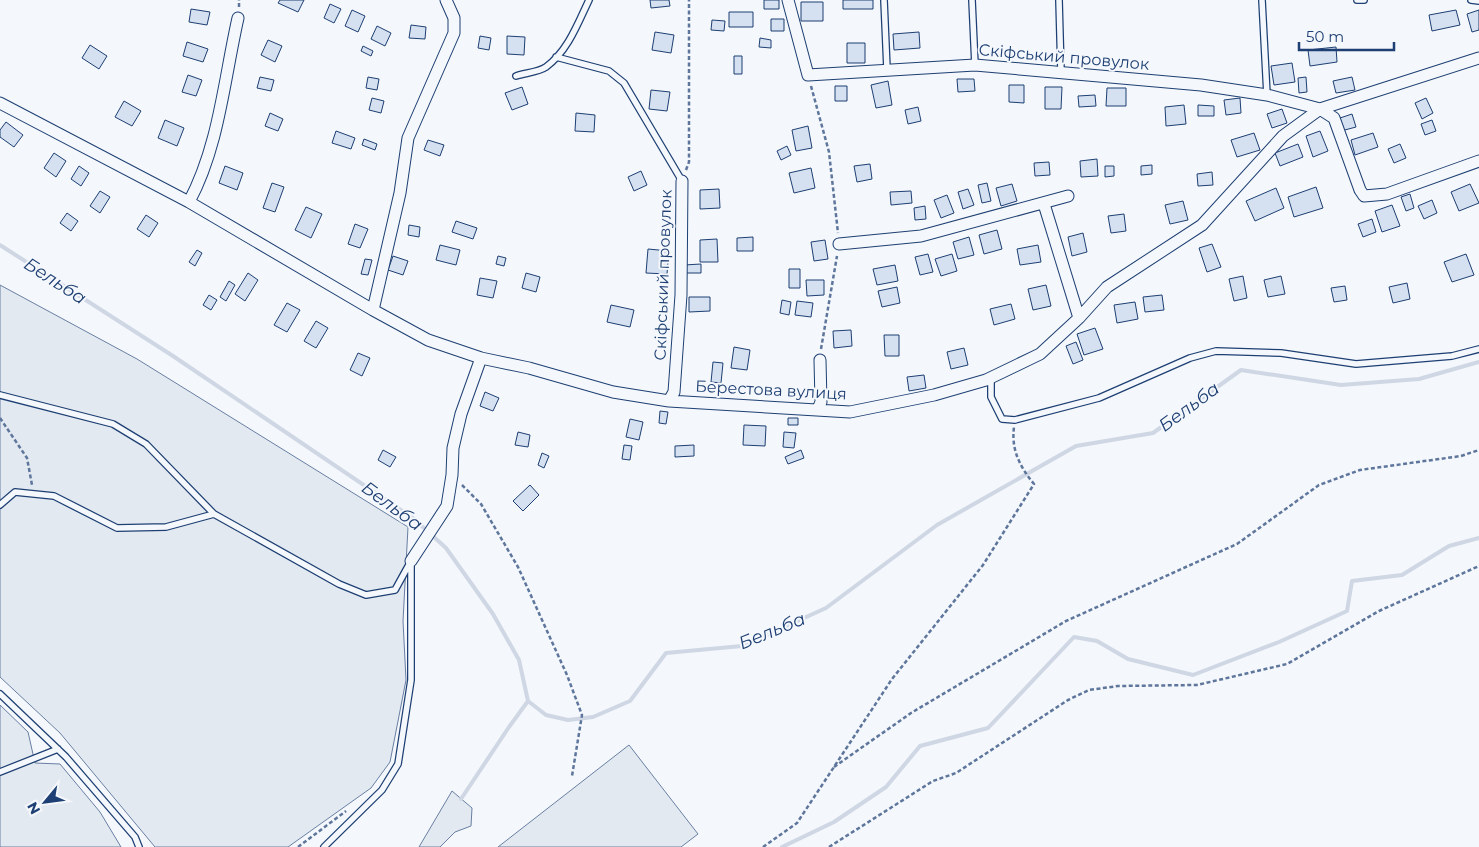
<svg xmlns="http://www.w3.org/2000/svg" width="1479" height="847" font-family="Montserrat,sans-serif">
  <rect width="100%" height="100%" fill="#f4f7fb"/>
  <path fill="#e3e9f0" stroke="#687fa3" d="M0 285 137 359 408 527 403 621 406 680 390 762 371 788 288 847H155L60 733 0 677Z
    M0 705 28 732 35 763 60 764 100 812 121 847H0Z
    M629 745 698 834 681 847H498Z
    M452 791 472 808 471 826 455 832 440 847H419Z"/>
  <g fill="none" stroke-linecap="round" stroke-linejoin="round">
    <path stroke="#cfd7e4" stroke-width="4" d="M0 245 173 356 414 519 446 548 493 614 519 660 528 701 546 715 568 720 593 717 630 701 666 653 742 646 826 608 937 525 1076 446 1153 433 1241 370 1341 385 1419 379 1479 362
      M461 799 509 727 528 701
      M782 847 834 822 886 787 920 746 988 728 1074 637 1097 641 1128 659 1193 675 1279 642 1347 611 1352 581 1402 575 1449 546 1479 538"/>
  </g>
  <path fill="#d5e0f0" stroke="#1d3f73" d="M280 0H304L298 12 278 3Z
    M650 0H669L670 6 651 8Z
    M764 0H779V9H764Z
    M843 0H873V9H843Z
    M801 2H823V21H801Z
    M330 4 341 9 334 23 324 18Z
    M191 9 210 12 207 25 189 22Z
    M352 10 365 16 358 32 345 26Z
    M1456 10 1460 25 1432 31 1429 15Z
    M1479 10V30L1472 32 1467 14Z
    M729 12H753V27H729Z
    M771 19H784V31H771Z
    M712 20 725 21 724 31 711 30Z
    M411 25 426 27 425 39 409 38Z
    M377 26 391 33 385 46 371 39Z
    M655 32 674 35 671 53 652 50Z
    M919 32 920 48 894 50 893 34Z
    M480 36 491 38 489 50 478 48Z
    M507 36 525 37 524 55 507 54Z
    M760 38 771 40V48L759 47Z
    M268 40 282 46 275 62 261 55Z
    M187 42 208 49 203 62 183 56Z
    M847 43H865V63H847Z
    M90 45 107 56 99 69 82 58Z
    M363 46 373 51 371 56 361 51Z
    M1336 47 1337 62 1310 66 1308 50Z
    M734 56H742V74H734Z
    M1292 63 1295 82 1274 85 1271 66Z
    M188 75 202 80 196 96 182 92Z
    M260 77 274 80 271 91 257 88Z
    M368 77 379 79 377 90 366 88Z
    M1306 77 1307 92 1299 93 1298 78Z
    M1352 77 1355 90 1336 93 1333 81Z
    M957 79H974L975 91 958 92Z
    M888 81 892 105 876 108 871 85Z
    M1009 85H1024V103L1009 102Z
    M835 86H847V101H835Z
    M522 87 528 104 512 110 505 93Z
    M1045 87H1062L1061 109H1045Z
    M1107 88H1126V106H1106Z
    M651 90 670 92 667 111 649 109Z
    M1095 95 1096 106 1079 107 1078 96Z
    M372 98 384 101 381 113 369 110Z
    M1240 98 1241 113 1226 115 1224 100Z
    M1426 98 1433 113 1422 119 1415 103Z
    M124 101 141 111 132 126 115 117Z
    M1184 105 1186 124 1166 126 1165 107Z
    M1198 105 1214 106V116H1198Z
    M918 107 921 121 908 124 905 110Z
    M1282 109 1287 123 1272 128 1267 114Z
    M270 113 283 119 278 131 265 126Z
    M576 113 595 115 594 132 575 131Z
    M1352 114 1356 127 1341 131 1337 119Z
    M165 120 184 128 177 146 158 138Z
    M1432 120 1436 131 1425 135 1421 124Z
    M6 122 23 135 14 147 0 137V130Z
    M808 126 812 148 796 151 792 130Z
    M336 131 355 138 351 149 332 143Z
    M1320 131 1328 151 1313 157 1306 136Z
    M1254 133 1260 150 1237 157 1231 140Z
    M1373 133 1378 147 1355 155 1351 140Z
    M364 139 377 144 375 150 362 145Z
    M428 140 444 145 440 156 424 150Z
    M1298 144 1303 157 1280 166 1275 153Z
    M1400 144 1406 158 1394 163 1388 149Z
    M787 146 791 155 781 160 777 151Z
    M54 153 66 161 56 177 44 168Z
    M1097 159 1098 176 1081 177 1080 161Z
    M1049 162 1050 175 1035 176 1034 163Z
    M870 164 872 179 857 182 854 166Z
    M1152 165V174L1141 175V166Z
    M79 166 89 173 81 186 71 179Z
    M225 166 243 173 237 190 219 183Z
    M1105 166H1114V176L1105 177Z
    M811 168 815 188 794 193 789 173Z
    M641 171 647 185 634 191 628 177Z
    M1212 172 1213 185 1198 186 1197 174Z
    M272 183 284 187 275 212 263 208Z
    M987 183 991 201 982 203 978 185Z
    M1012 184 1017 201 1001 206 996 188Z
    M1470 184 1479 203 1459 211 1451 192Z
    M1316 187 1323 208 1294 217 1288 197Z
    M1276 188 1284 208 1255 221 1246 201Z
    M719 189 720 208 700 209V190Z
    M968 189 974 205 963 209 958 192Z
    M100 191 110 197 100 213 90 206Z
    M911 191 912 203 891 205 890 192Z
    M1410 194 1414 208 1406 211 1401 197Z
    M947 195 954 213 941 218 934 200Z
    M1432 200 1437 213 1424 219 1418 206Z
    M1183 201 1188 220 1170 224 1165 205Z
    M1392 205 1400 226 1382 232 1375 211Z
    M925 206 926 219 915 220 914 208Z
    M306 207 322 214 311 238 295 230Z
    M67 213 78 221 71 231 60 223Z
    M1124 214 1126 231 1111 233 1108 216Z
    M146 215 158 223 149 237 137 229Z
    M1372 219 1376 232 1363 237 1358 224Z
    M456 221 477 228 473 239 452 232Z
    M355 224 368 229 360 248 348 244Z
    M409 225 420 227 419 237 408 235Z
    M997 230 1002 249 984 254 979 235Z
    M1083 233 1087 252 1072 256 1068 237Z
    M753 237V251H737V238Z
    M969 237 974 255 958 259 953 242Z
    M717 239 718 262H700V240Z
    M825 240 828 259 814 261 811 242Z
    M1212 244 1221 267 1207 272 1199 248Z
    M440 245 460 250 456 265 436 260Z
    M1038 245 1041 262 1020 265 1017 249Z
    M648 249 669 251 667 274 646 273Z
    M197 250 202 253 195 266 189 262Z
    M928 254 933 272 920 275 915 257Z
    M952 254 957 271 941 276 935 259Z
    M1466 254 1474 275 1452 282 1444 262Z
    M393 256 408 261 403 275 388 270Z
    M498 256 506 258 504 266 496 264Z
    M365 259 372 260 368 275 361 274Z
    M701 264V273H685L684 265Z
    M895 265 898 281 877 285 873 269Z
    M789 269H800V288H789Z
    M248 273 258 280 245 301 235 294Z
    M526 273 540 277 536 292 522 288Z
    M1243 276 1247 298 1234 301 1229 279Z
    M1281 276 1285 294 1268 297 1264 280Z
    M480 278 497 281 493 298 477 295Z
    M806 280H824V295L807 296Z
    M229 281 235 285 226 301 220 297Z
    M1407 283 1410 299 1393 303 1389 287Z
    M1046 285 1051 306 1033 310 1028 289Z
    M1345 286 1347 300 1334 302 1331 288Z
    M897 287 900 303 882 307 878 291Z
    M209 295 217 300 211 310 203 305Z
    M1162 295 1164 310 1145 312 1143 297Z
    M689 297H710V311L689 312Z
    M782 300 791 302 789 315 780 313Z
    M797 301 813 303 811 317 795 315Z
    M1135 302 1138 319 1117 323 1114 305Z
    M287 303 300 310 287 332 274 325Z
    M1011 304 1015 319 994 325 990 309Z
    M611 305 634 310 630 327 607 322Z
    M316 321 328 328 316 348 304 341Z
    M1095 328 1103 349 1084 355 1077 334Z
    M851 330 852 346 834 348 833 331Z
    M884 335H899V356H885Z
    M1076 342 1083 360 1073 364 1066 346Z
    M734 347 750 350 747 370 731 368Z
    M964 348 968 365 951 369 947 352Z
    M358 353 370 358 362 376 350 370Z
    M713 362 723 363 721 383 711 382Z
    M924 375 926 388 909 391 907 377Z
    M485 392 499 398 493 411 480 406Z
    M660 411 668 412 666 424 659 423Z
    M788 418H798V425H788Z
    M630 419 643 422 639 440 626 437Z
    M744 425 766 426 765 446 743 445Z
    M518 432 530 435 528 447 515 445Z
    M784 432 796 433 794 448 783 447Z
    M624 445 632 446 630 460 622 459Z
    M694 445V456L675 457V446Z
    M383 450 396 457 390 467 378 460Z
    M801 450 804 458 788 464 785 457Z
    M542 453 549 456 544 468 538 465Z
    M530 485 539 495 523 511 513 501Z"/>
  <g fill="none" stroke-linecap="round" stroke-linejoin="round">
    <defs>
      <path id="service" d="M884 0 887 69
        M972 0 975 65
        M1059 0 1061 72
        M1262 0 1267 95
        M1357 0H1364
        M1471 0 1479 1
        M556 57 609 71 624 83 682 181
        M516 76C525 73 539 72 546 67 568 51 578 23 589 0
        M991 378V397L1002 419 1015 420 1099 398 1190 358 1216 351 1281 353 1356 364 1452 356 1479 349
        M0 395 113 424 146 444 214 514
        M0 505 15 492 54 496 117 528 166 527 214 514 339 584 366 595 395 590 411 561
        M0 694 66 757 135 837 139 847
        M0 772 58 749
        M324 847 382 790 398 764 411 680V563"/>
      <path id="minor" d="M788 0 808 75 975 65 1201 85 1267 95 1320 109 1479 58
        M0 103 189 202 373 310 428 340 481 358 529 368 613 392 669 401 850 412 934 395 986 380 1040 354 1079 318 1107 287 1202 225 1283 136 1320 109 1334 118 1360 190 1364 196 1387 194 1479 161
        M189 202C219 146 224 80 238 18
        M1044 204 1079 318
        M839 244 921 236 1068 196
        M373 310 400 193 408 138 454 33V18L446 0
        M669 401 674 392 681 295 682 181
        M818 409 821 402 820 360
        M411 561 447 506 452 475 453 448 461 414 481 358"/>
    </defs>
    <use href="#service" stroke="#1d3f73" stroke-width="8"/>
    <use href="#minor" stroke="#1d3f73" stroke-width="13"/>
    <path stroke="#5e769c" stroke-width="2.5" stroke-dasharray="4 2.5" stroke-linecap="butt" d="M239 7V0
      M811 86 829 152 838 233
      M686 170 689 162V0
      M821 349 837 256
      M0 418 27 458 32 485
      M462 485 481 504 518 567 567 675 582 715 572 776
      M834 767 911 713 1066 621 1237 544 1319 485 1360 470 1461 456 1479 450
      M298 847 346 811
      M763 847 797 823 892 679 983 565 1034 484C1020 467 1011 450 1014 427
      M829 847 933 781 956 773 1068 700 1089 690 1118 686 1197 685 1287 664 1379 611 1479 566"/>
    <use href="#service" stroke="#f4f7fb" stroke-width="5.5"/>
    <use href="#minor" stroke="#f4f7fb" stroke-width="11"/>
  </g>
  <g text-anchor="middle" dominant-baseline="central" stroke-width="4" stroke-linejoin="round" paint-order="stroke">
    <g font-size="16" fill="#1d3f73" stroke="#f4f7fb">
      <text transform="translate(1064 57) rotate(5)">Скіфський провулок</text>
      <text transform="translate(663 275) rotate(-88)">Скіфський провулок</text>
      <text transform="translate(771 390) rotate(3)">Берестова вулиця</text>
    </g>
    <g font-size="18" font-style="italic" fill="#1d3f73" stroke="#f4f7fb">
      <text transform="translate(55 281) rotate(33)">Бельба</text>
      <text transform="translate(1189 407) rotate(-36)">Бельба</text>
      <text transform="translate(392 506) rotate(36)">Бельба</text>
      <text transform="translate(772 631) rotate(-22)">Бельба</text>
    </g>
  </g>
  <g transform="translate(45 802) rotate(241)" stroke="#f4f7fb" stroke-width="4" paint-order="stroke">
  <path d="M0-4L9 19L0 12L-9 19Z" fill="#1d3f73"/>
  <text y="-8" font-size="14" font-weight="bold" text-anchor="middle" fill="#1d3f73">N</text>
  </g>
  <path d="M1299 42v8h95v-8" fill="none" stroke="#1d3f73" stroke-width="2.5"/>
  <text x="1306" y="42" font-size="15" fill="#1d3f73" stroke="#f4f7fb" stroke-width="4" paint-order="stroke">50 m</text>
</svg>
